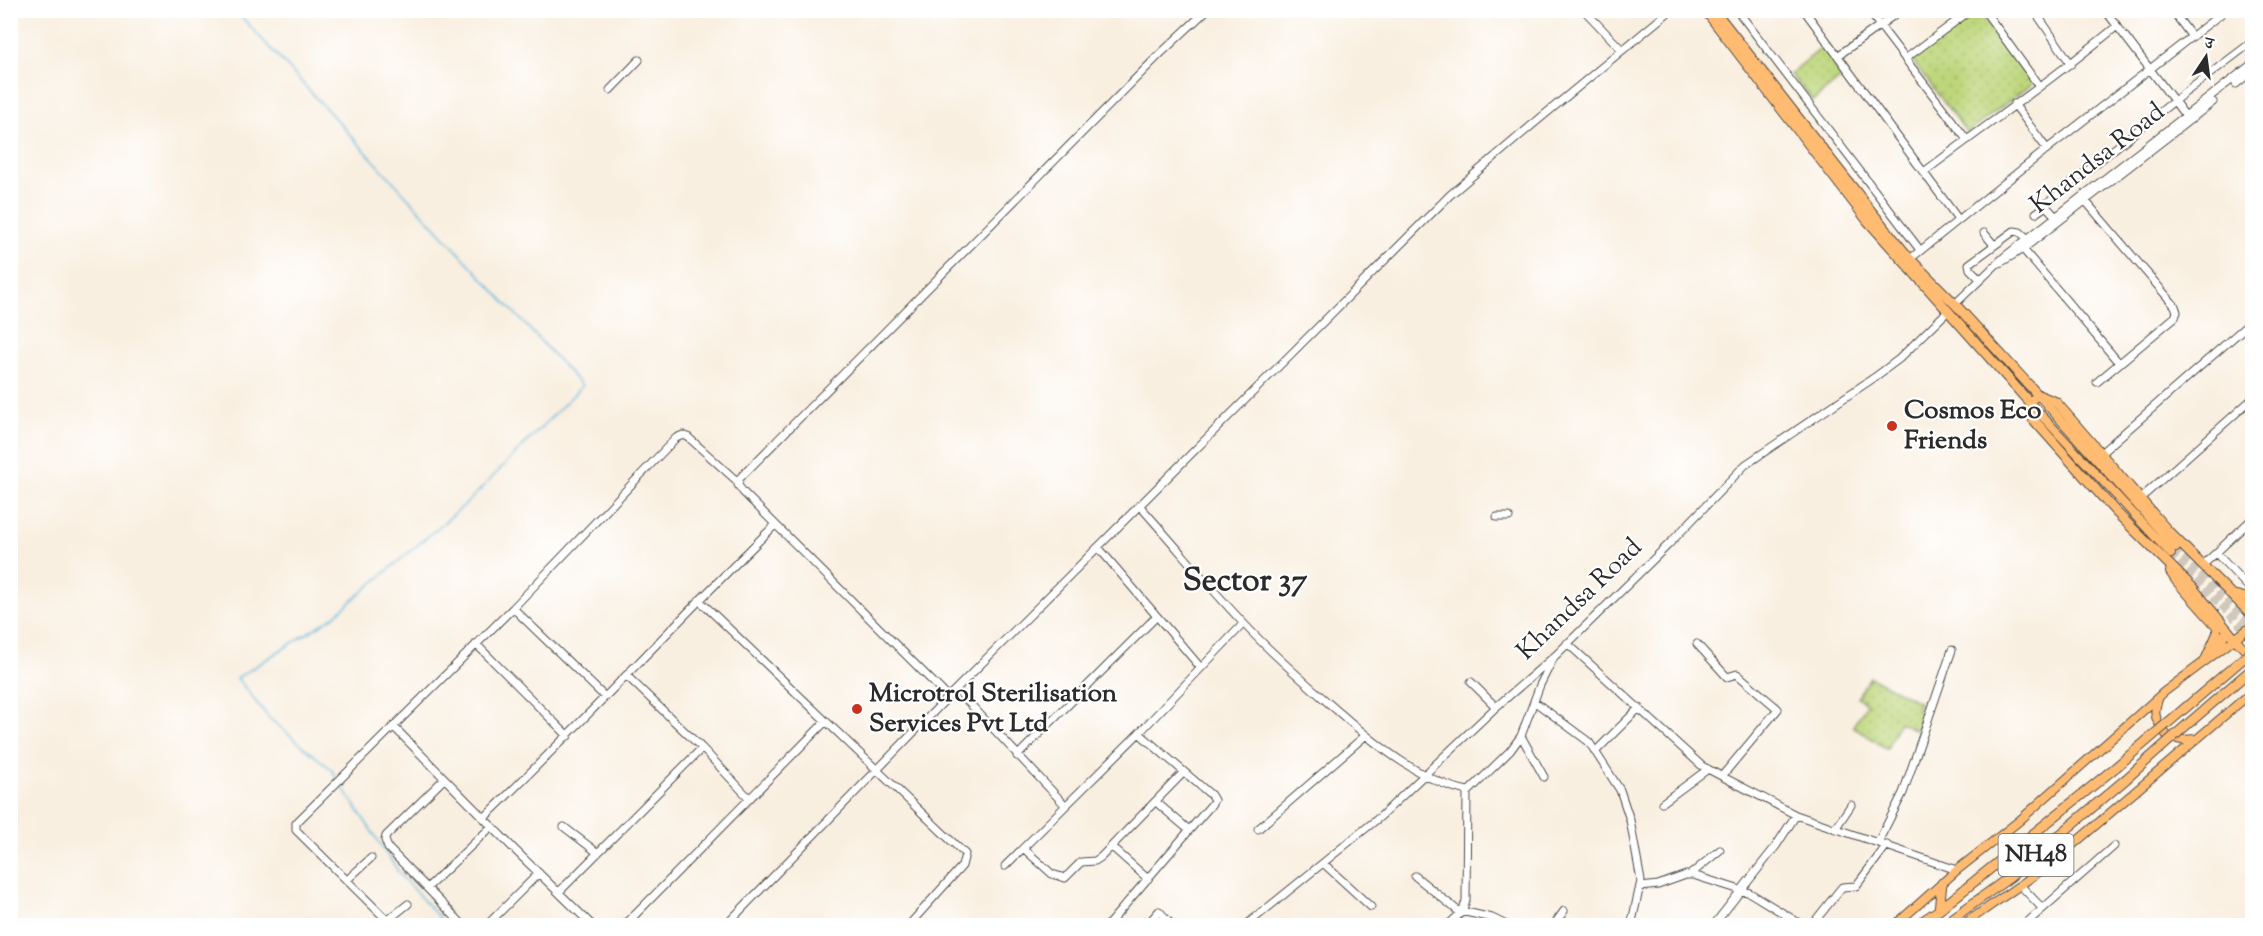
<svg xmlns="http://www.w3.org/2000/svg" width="2263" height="936" font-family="'Sorts Mill Goudy','Noto Serif Devanagari',serif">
  <defs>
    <pattern id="green-dots" width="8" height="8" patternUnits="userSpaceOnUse" patternTransform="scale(1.5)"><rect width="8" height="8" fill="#bdd67a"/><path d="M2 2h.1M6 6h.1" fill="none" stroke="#a3b86a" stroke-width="1.8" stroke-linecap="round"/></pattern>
  </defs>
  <rect width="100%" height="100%" fill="#fff"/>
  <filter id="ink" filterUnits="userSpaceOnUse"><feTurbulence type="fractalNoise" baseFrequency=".0167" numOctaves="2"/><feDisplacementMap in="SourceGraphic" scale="12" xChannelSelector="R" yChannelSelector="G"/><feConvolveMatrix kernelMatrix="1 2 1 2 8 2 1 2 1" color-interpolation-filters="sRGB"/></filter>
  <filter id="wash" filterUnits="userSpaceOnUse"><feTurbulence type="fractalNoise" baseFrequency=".008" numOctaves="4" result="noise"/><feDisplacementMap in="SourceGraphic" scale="24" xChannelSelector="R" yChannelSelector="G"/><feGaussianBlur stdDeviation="1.35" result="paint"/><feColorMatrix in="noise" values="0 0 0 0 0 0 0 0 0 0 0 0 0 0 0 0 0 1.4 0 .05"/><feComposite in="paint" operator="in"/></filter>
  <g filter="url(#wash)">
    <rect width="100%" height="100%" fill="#f9efe0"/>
    <path fill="url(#green-dots)" stroke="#748052" stroke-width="1.5" d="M1975 11H1978L2033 83 1967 133 1911 59Z
      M1825 45 1847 73 1813 101 1790 74Z
      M1870 677 1919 702 1916 710 1923 713 1916 730 1899 722 1887 749 1853 726 1867 704 1857 697Z"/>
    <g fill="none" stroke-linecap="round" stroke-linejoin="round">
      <path stroke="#60b8dd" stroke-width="1.5" d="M235 10 582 386 468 502 333 617 237 678 269 718 332 770 337 779
        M340 783 402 877 447 926"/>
    </g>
  </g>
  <g filter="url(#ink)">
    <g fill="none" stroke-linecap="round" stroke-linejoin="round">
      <path stroke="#d0c8bc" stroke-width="8" stroke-dasharray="8 4" stroke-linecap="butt" d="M2176 548 2252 626
        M2171 554 2235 619 2252 640"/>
      <defs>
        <path id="minor" d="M1584 10 1622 50
          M1737 10 1920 250
          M1804 10 1958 219
          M1868 10 1967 140
          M1984 10 2039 86
          M2034 10 2071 64
          M2105 10 2187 118
          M2172 10 2192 37
          M1839 55 1901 10
          M1905 59 1971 10
          M2236 84 2252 71
          M610 90 639 60
          M2014 104 2047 149
          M1924 172C1989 123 2055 78 2117 26
          M2083 198 2175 306 2177 312 2175 317 2097 382
          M2036 213 2046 206
          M2056 217 2046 206 2048 202 2174 101 2252 42
          M1984 233 1994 245
          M2022 248 2119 363
          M1910 259 2047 149 2226 10
          M2000 263 2023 249 2213 102
          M1981 280 1970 269 1969 264 2014 231 2020 232 2028 239
          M1955 304 2004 257 2252 64
          M2101 453 2252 321
          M2140 499 2252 399
          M1139 505C1175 545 1209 587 1246 626 1275 657 1308 685 1340 713 1375 744 1422 782 1468 791
          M1497 517H1509
          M1098 547 1201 668
          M2216 553 2252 591
          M2202 566 2252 519
          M699 600 965 854 962 866 908 926
          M513 608 605 697
          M1567 643 1702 766 1796 815 1957 870
          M476 644 568 736
          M1697 644 1727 677 1737 674 1778 709 1722 776
          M627 676 702 748 749 798
          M1471 682 1496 707
          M956 689 1065 805
          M948 697 743 492 738 485 739 479 1159 55 1207 10
          M1535 702 1589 742 1620 790 1630 820 1641 881 1631 926
          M394 727 515 850 593 926
          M1521 736 1544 777
          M1595 752 1639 708
          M1017 756 1156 617
          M444 779 386 836 385 840 388 848 464 926
          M1156 802 1189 830
          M1662 803 1708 769
          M484 818C583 722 677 621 775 525
          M564 827 598 853
          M1258 829 1366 735
          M1835 829 1851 805
          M1878 842 1903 793 1952 650
          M1112 847 1148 879
          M1023 848 1052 874 1065 878 1081 862 1095 861 1101 857 1183 773
          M1323 863 1371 907
          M1005 866 1139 733 1243 624
          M1691 874 1720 850
          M1415 876 1457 910 1492 918 1508 926
          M347 880 371 858
          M2020 885 2042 908
          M1641 887 1658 885 1686 875H1693L1750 893 1804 926
          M427 888 492 826
          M559 892 702 748
          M388 920 408 904
          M393 926 303 837 296 830V823L513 608 676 438 683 435 688 437 738 482
          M486 926 539 873
          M624 926 826 721
          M725 926 948 697 1450 195 1532 125 1671 10
          M1107 926 1211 805 1214 800 1211 795 1139 733
          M1146 926 1159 911 1173 926
          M1245 926 1381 816 1496 707 1556 655 1670 543 1745 465 1875 377 1899 359 1948 311
          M1447 926 1462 912 1466 901 1467 793 1510 751 1521 736 1540 685 1553 659
          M1553 926 1564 911
          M1713 926 1776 846 1796 815
          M1811 926 1842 887 1856 886 1887 845
          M2023 926 2114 846"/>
        <path id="major" d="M2171 554 2029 402 2038 395 2176 548
          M2171 566 2170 572 2176 581 2217 627V633L2205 660
          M2229 593 2252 599
          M2235 639 2252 658
          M2217 651 2227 629
          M2159 697C2151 716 2157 721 2168 737L2182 740 2197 739
          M1894 926 1957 870 2019 821 2164 692 2252 626
          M1961 926 2049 865 2252 692"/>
        <path id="highway" d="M1705 10 1867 220 2029 402 2033 419 2115 511 2193 588 2235 639
          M1714 10 1871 211 1910 259 1955 304 2038 395 2056 402 2168 531 2252 615
          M1939 910 1942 883
          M1915 926 1939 910 2116 767
          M1942 926 2010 877 2126 779"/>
      </defs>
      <use href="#minor" stroke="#4a4846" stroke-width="9"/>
      <use href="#major" stroke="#4a4846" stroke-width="10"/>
      <use href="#highway" stroke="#4a4846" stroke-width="11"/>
      <use href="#minor" stroke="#fff" stroke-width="7"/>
      <use href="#major" stroke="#ffbb71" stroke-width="8"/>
      <use href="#highway" stroke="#ffbb71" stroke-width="9"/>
      <defs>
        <path id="highway-bridge" d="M2116 767 2252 651
          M2126 779 2182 729 2252 669"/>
      </defs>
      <use href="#highway-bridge" stroke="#4a4846" stroke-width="11" stroke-linecap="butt"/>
      <use href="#highway-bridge" stroke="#ffbb71" stroke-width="9"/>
    </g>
  </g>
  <g fill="#c8321e" stroke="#fff" stroke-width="2">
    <circle cx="1892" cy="426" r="6"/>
    <circle cx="857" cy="709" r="6"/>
  </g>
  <g text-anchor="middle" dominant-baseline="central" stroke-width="4.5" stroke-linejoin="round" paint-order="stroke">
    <rect fill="#fff" stroke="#6b6b6b" stroke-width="1.5" x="1998.5" y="834" width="75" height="42" rx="4.5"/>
    <g font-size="24" font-weight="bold" fill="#2b2b2b">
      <text x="2036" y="855">NH48</text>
    </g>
    <g font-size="26" fill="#2b2b2b" stroke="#fff">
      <text transform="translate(2098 159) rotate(-38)">Khandsa Road</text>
      <text transform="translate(1580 600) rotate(-44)">Khandsa Road</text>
    </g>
    <g font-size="26" font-weight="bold" fill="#2b2b2b" stroke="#fff" text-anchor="start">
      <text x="1904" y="411">Cosmos Eco<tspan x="1904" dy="30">Friends</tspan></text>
      <text x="869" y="694">Microtrol Sterilisation<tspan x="869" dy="30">Services Pvt Ltd</tspan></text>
    </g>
    <g font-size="32" font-weight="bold" fill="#2b2b2b" stroke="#fff">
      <text x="1245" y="582">Sector 37</text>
    </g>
  </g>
  <rect width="2263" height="936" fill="none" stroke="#fff" stroke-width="36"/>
  <g transform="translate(2206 57) rotate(13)" stroke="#ffffff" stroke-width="4.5" paint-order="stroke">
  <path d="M0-4.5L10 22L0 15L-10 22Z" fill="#2b2b2b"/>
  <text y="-9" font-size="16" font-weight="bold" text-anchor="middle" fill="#2b2b2b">उ</text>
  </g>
</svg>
